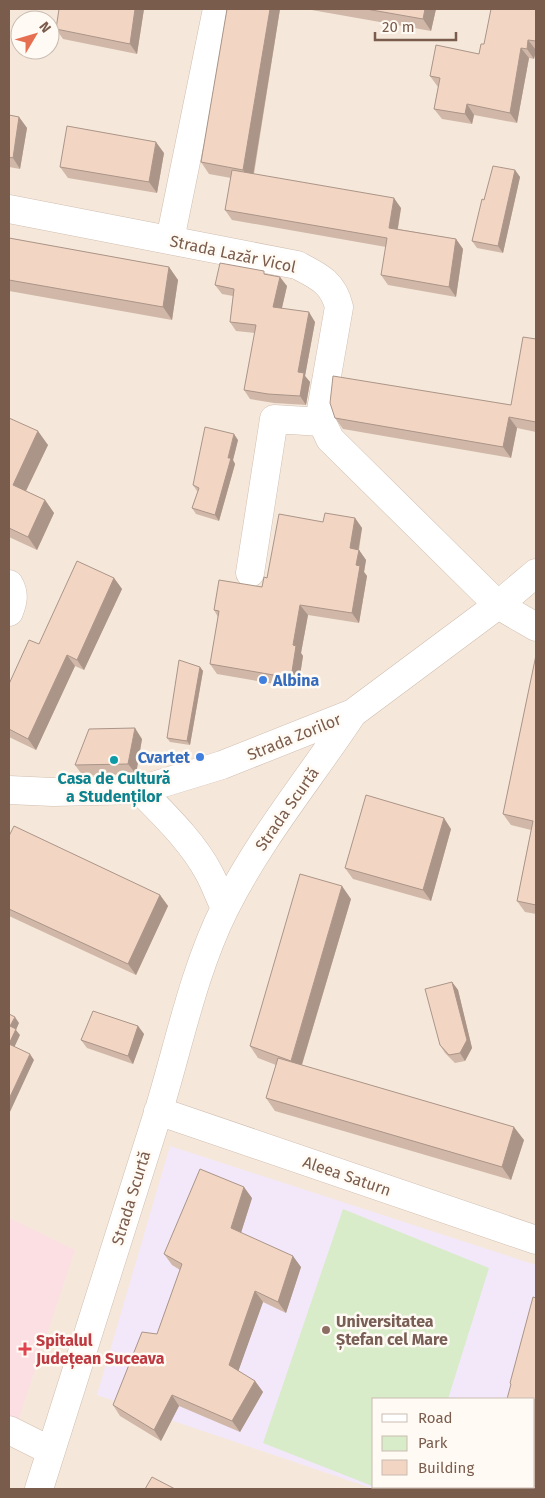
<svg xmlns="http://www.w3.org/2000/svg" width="545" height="1498" font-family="'Fira Sans',sans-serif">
  <rect width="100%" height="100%" fill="#fdf6ec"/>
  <path fill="#f5e8da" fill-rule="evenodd" d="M9 9H536V1489H9ZM20 20H50V50H20ZM374 1399H534V1487H374Z"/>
  <path fill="#f3e8fa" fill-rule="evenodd" d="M170 1146 536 1265V1489H374L97 1395ZM374 1399H534V1487H374Z"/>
  <path fill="#fbdfe3" d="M9 1218 75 1250 9 1448Z"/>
  <path fill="#d8ecc9" d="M343 1209 489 1268 448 1399H374V1487H421L420 1489H380L263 1443Z"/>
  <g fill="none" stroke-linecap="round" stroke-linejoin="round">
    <defs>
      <path id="minor" d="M9 209 297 265C318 276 333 282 339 307L321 410 322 422 330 439 498 605 536 627
        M170 240 217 9
        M250 573 274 419 322 422
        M9 584C15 594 13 602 9 612
        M9 790 53 792 140 790 222 765 353 713 498 605 536 573
        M140 790C164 815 192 841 209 873 215 884 219 896 225 908
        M158 1111 536 1240
        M9 1430 51 1451
        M39 1489C79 1364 119 1239 158 1113 179 1045 193 972 225 908 260 838 310 778 353 713"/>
    </defs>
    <use href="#minor" stroke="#d1beb0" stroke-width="29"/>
    <use href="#minor" stroke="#fff" stroke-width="28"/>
  </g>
  <path fill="#d1b7a8" d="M144 9 137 54 63 39 56 29Z
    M227 9H280L254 174 401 208 398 229 456 239 463 249 456 297 388 285 381 275 386 247 232 220 225 210 231 178 209 174 201 162Z
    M306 9H436L431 31Z
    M536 9V50L534 59 529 58 517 123 474 115 472 124 442 119 434 109 438 87 430 76 479 54 484 44Z
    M9 115 19 117 27 128 20 169 9 167Z
    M164 153 157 193 68 178 60 167Z
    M515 170 520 177 503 253 477 248 472 241 484 200Z
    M9 238 169 267 178 280 172 320 9 291Z
    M266 274 287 286 282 308 315 322 305 376 310 382 306 405 274 403 250 399 244 390 255 333 236 331 230 322 233 296 222 294 215 285Z
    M536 339V432L517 428 511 458 343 429 335 418 511 405Z
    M9 418 48 445 26 491 45 500 54 513 37 550 9 537Z
    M238 440 233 460 235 464 219 521 196 514 192 508 198 491H197L193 485Z
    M355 518 362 528 359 550 366 560 364 572 367 576 359 623 308 615 301 653 303 656 298 688 217 674 210 664 218 617 214 610 262 587 267 578 323 522Z
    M114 578 122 589 84 670 75 666 36 750 9 737V684L39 644Z
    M536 655V914L525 912 517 901 531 830 511 825 503 814Z
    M200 667 203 671 190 745 170 742 167 738Z
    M142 739 136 774 83 776 75 765Z
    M451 829 431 901 353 879 345 868Z
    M9 836 160 895 168 906 136 975 9 916Z
    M351 899 302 1065 524 1140 511 1180 275 1111 266 1098 276 1065 258 1058 250 1046Z
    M452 982 458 990 472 1048 465 1061 455 1063 445 1053 440 1045Z
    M138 1026 144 1034 133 1064 87 1048 81 1040Z
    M252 1198 241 1233 301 1267 286 1313 263 1302 238 1371 255 1381 263 1392 240 1432 179 1406 161 1441 120 1416 113 1405 157 1334 180 1270 172 1265 164 1254Z"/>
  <path fill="#aa9588" d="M135 9H144L137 54 130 44Z
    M270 9H280L252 182 243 170Z
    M425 9H436L431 31 423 19Z
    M528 40 536 50 534 59 527 49Z
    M521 48 529 58 517 123 510 113Z
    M467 104 474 115 472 124 465 114Z
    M19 117 27 128 20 169 13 158Z
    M156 142 164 153 157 193 149 182Z
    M515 170 520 177 503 253 498 246Z
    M394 198 401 208 396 238 389 228Z
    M456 239 463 249 456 297 449 287Z
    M169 267 178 280 172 320 163 307Z
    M280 277 287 286 280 316 273 307Z
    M309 312 315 322 305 376 310 382 306 405 300 396 298 372Z
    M509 417 517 428 511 458 503 447Z
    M38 431 48 445 22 499 13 485Z
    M234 434 238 440 233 460 235 464 219 521 215 515Z
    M45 500 54 513 37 550 28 537Z
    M355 518 362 528 357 558 350 548Z
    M359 550 366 560 364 572 367 576 359 623 352 613 356 565Z
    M114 578 122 589 84 670 77 660Z
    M300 605 308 615 301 653 303 656 298 688 291 678 293 645Z
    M67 655 75 666 36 750 28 739Z
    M200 667 203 671 190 745 187 741Z
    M135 728 142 739 136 774 128 764Z
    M444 818 451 829 431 901 423 890Z
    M342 886 351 899 299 1074 291 1062Z
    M160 895 168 906 136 975 128 964Z
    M452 982 458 990 472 1048 465 1061 460 1053Z
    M15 1017 19 1023 16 1030 20 1035 13 1050 9 1044 10 1026Z
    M138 1026 144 1034 133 1064 128 1056Z
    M30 1054 34 1060 9 1114V1099Z
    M514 1127 524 1140 511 1180 502 1167Z
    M244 1187 252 1198 239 1239 231 1228Z
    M293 1256 301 1267 286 1313 278 1302Z
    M255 1291 263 1302 237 1375 229 1365Z
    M255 1381 263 1392 240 1432 232 1421Z
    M172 1395 179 1406 161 1441 154 1430Z"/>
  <path fill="#f3d5c3" stroke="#aa9588" d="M59 9H135L130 44 56 29Z
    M227 9H270L243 170 201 162Z
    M366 9H425L423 19Z
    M491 9H536V41L528 40 527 49 521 48 510 113 467 104 465 114 434 109 440 78 430 76 436 45 479 54 481 44H484Z
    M9 115 19 117 13 158 9 157Z
    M67 126 156 142 149 182 60 167Z
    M493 166 515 170 498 246 472 241 482 199 484 200Z
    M232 170 394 198 389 228 456 239 449 287 381 275 387 238 225 210Z
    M9 238 169 267 163 307 9 280Z
    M220 263 264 271V274L280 277 273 307 309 312 298 372 304 373 300 396 268 394 244 390 256 325 230 322 234 289 215 285Z
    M523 337 536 339V422L509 417 503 447 335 418 330 403 333 376 511 405Z
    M9 418 38 431 13 485 45 500 28 537 9 528Z
    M205 427 234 434 228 458H231L215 515 192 508 199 488 193 485Z
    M325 513 355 518 350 548 359 550 356 565 360 566 352 613 300 605 293 645 296 646 291 678 210 664 219 611 214 610 219 580 262 587 264 577 267 578 279 514 323 522Z
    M77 561 114 578 77 660 67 655 28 739 9 729V684L29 640 39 644Z
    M536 655V905L517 901 533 821 503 814Z
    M179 660 200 667 187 741 167 738Z
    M135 728 128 764 75 765 89 729Z
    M366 795 444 818 423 890 345 868Z
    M14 826 160 895 128 964 9 909V836Z
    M300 874 342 886 291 1061 250 1046Z
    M452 982 467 1040 460 1053 449 1055 440 1045 425 989Z
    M93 1011 138 1026 128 1056 81 1040Z
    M9 1014 15 1017 10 1026 16 1029 9 1044Z
    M9 1044 30 1054 9 1099Z
    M278 1058 514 1127 502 1167 266 1098Z
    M200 1169 244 1187 231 1228 293 1256 278 1302 255 1291 229 1365 255 1381 232 1421 172 1395 154 1430 113 1405 142 1332 157 1334 182 1264 164 1254Z
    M533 1297 536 1298V1489H480V1487H534V1399H507L511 1384 510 1383Z
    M152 1477 175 1489H145Z"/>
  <g fill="#3f7fe0" stroke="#fffaf3" stroke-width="2">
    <circle cx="263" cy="680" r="5"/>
    <circle cx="200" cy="757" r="5"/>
  </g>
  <circle fill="#0f9aa8" stroke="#fffaf3" stroke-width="2" cx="114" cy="760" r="5"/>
  <circle fill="#8d6e63" stroke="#fffaf3" stroke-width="2" cx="326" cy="1330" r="5"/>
  <path fill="#e0444e" stroke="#fffaf3" stroke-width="2" d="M22.5 1341.5h5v5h5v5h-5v5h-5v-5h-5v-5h5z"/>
  <g text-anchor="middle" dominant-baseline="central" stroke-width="5" stroke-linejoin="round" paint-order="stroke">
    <g font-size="16" fill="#7a5c4d" stroke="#fffaf3">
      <text transform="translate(233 254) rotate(12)">Strada Lazăr Vicol</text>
      <text transform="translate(294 737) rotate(-22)">Strada Zorilor</text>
      <text transform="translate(287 809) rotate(-55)">Strada Scurtă</text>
      <text transform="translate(347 1176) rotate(19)">Aleea Saturn</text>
      <text transform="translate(131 1198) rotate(-73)">Strada Scurtă</text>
    </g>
    <g font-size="16" font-weight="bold" fill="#366cbe" stroke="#fffaf3" text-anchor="start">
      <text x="273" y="680">Albina</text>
      <text x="190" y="757" text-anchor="end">Cvartet</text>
    </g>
    <g font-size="16" font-weight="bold" fill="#0d838f" stroke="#fffaf3">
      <text x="114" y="778">Casa de Cultură<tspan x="114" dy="18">a Studenților</tspan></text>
    </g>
    <g font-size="16" font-weight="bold" fill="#785e54" stroke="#fffaf3" text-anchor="start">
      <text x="336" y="1321">Universitatea<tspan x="336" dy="18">Ștefan cel Mare</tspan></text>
    </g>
    <g font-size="16" font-weight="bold" fill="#be3a42" stroke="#fffaf3" text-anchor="start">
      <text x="36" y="1340">Spitalul<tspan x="36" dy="18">Județean Suceava</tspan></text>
    </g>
  </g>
  <rect width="545" height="1498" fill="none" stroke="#7a5c4d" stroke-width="20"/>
  <rect x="372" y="1398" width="162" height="90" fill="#fffaf3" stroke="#cabbb1"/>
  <rect x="382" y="1414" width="25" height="8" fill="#ffffff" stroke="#cabbb1"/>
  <text x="418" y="1423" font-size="15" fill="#7a5c4d">Road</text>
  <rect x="382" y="1436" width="25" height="15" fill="#d8ecc9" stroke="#cabbb1"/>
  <text x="418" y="1448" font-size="15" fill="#7a5c4d">Park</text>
  <rect x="382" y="1460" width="25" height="15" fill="#f3d5c3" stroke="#cabbb1"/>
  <text x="418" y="1473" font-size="15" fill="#7a5c4d">Building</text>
  <g transform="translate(35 35) rotate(52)"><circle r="24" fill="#fffaf3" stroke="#cabbb1"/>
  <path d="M0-4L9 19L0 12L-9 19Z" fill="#e76f51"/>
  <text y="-8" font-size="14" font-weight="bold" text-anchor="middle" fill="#7a5c4d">N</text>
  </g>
  <path d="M375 32v8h81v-8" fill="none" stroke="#7a5c4d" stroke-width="2.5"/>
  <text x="382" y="32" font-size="15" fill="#7a5c4d" stroke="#fffaf3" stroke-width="4" paint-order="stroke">20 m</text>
</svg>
